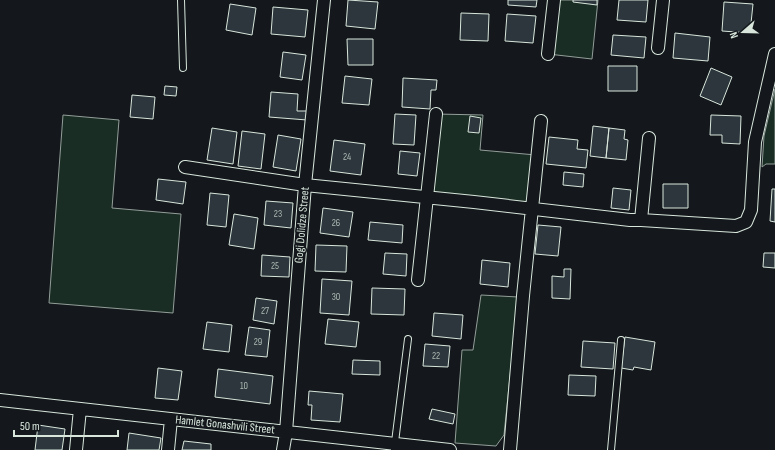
<svg xmlns="http://www.w3.org/2000/svg" width="775" height="450" font-family="'Sofia Sans Condensed',sans-serif">
  <rect width="100%" height="100%" fill="#14181c"/>
  <path fill="#1a2d24" stroke="#939e99" d="M554 0H598L592 59 548 54Z
    M775 89V164H766L762 167 764 136Z
    M436 114 483 115 480 150 536 155 532 210 427 198Z
    M63 115 119 120 112 208 181 214 173 313 49 303Z
    M481 295 518 297 504 435 496 446 455 443 462 350H473Z"/>
  <path fill="#2c363c" stroke="#d8e6dc" d="M348 0 378 2 375 29 346 26Z
    M508 0H537L536 7 508 5Z
    M573 0H597V5L573 2Z
    M619 0H648L646 22 617 20Z
    M724 2 753 4 750 33 722 31Z
    M230 4 256 8 252 35 226 30Z
    M273 7 308 10 305 37 271 34Z
    M461 13 489 14 488 41 460 40Z
    M507 14 536 16 533 43 505 41Z
    M675 33 710 37 708 61 673 58Z
    M613 35 646 37 644 58 611 55Z
    M347 39H373V65H348Z
    M283 52 306 55 302 80 280 77Z
    M608 66H637V91H608Z
    M711 68 732 77 721 105 700 96Z
    M345 76 372 79 369 105 342 103Z
    M403 78 437 80 436 90H431L430 109 402 107Z
    M165 86 177 87 176 96 164 95Z
    M271 92 298 94 297 111H308L307 120 269 117Z
    M132 95 155 97 153 119 130 117Z
    M395 114 416 115 414 145 393 144Z
    M711 115 741 116 740 144 722 143V135H710Z
    M470 116 481 118 479 133 468 132Z
    M593 126 609 128 606 158 590 156Z
    M212 128 237 132 233 164 207 160Z
    M609 128 625 130 624 139 628 140 626 160 606 158Z
    M242 131 265 134 261 169 238 166Z
    M278 135 301 139 296 171 273 167Z
    M549 137 578 140 577 149 588 150 586 168 546 164Z
    M334 140 365 144 361 175 330 171Z
    M400 151 420 153 417 176 398 174Z
    M564 172 584 174 583 187 563 185Z
    M158 179 186 182 183 204 156 200Z
    M663 184H688V208H663Z
    M613 188 631 190 629 210 611 208Z
    M772 189H775V222L770 221Z
    M210 193 229 195 226 227 207 225Z
    M266 201 293 203 291 228 264 225Z
    M323 208 353 212 349 237 320 233Z
    M234 214 258 218 254 249 229 245Z
    M370 222 403 225 402 243 368 240Z
    M538 225 561 227 558 256 535 254Z
    M316 245 347 246 346 272 315 271Z
    M385 253 407 254 406 276 383 274Z
    M764 253H775V268L763 267Z
    M262 255 290 257 289 277 261 276Z
    M482 260 510 263 508 287 480 284Z
    M564 269H571L570 299 552 298V276L564 277Z
    M322 279 352 281 349 315 320 313Z
    M372 288 405 289 404 315 371 314Z
    M256 298 277 301 274 324 253 320Z
    M434 313 463 315 461 339 432 336Z
    M328 319 359 322 356 347 325 344Z
    M207 322 232 325 229 352 203 349Z
    M249 327 270 330 267 357 245 355Z
    M625 337 655 342 651 370 634 367 633 370 621 368Z
    M583 341 615 343 613 369 581 367Z
    M425 344 450 346 448 367 423 366Z
    M353 360 380 361V375L352 374Z
    M158 368 182 371 178 400 155 398Z
    M218 369 273 376 270 404 215 397Z
    M569 375 596 376 595 396 568 395Z
    M309 391 343 394 340 422 311 420 312 405H308Z
    M432 409 455 414 453 424 429 419Z
    M38 425 65 429 62 450H35Z
    M129 433 161 438 159 450H127Z
    M184 441 211 444V450H182Z"/>
  <g fill="none" stroke-linecap="round" stroke-linejoin="round">
    <defs>
      <path id="service" d="M181 0 183 68
        M394 450 408 339
        M611 450 621 340"/>
      <path id="minor" d="M658 48 663 0
        M548 54 554 0
        M185 167 305 185 474 202 630 220H641L736 226 746 222 751 210 755 142 775 54
        M641 220 649 138
        M418 280 436 114
        M0 400 450 450
        M76 450 80 409
        M168 450 171 419
        M283 450 286 432 305 185 324 0
        M510 450 523 296 541 121"/>
    </defs>
    <use href="#service" stroke="#d8e6dc" stroke-width="8"/>
    <use href="#minor" stroke="#d8e6dc" stroke-width="14"/>
    <use href="#service" stroke="#14181c" stroke-width="6"/>
    <use href="#minor" stroke="#14181c" stroke-width="12"/>
  </g>
  <g text-anchor="middle" dominant-baseline="central" stroke-width="3" stroke-linejoin="round" paint-order="stroke">
    <g font-size="10" fill="#adbab4">
      <text x="347" y="157">24</text>
      <text x="278" y="214">23</text>
      <text x="336" y="223">26</text>
      <text x="275" y="266">25</text>
      <text x="336" y="297">30</text>
      <text x="265" y="311">27</text>
      <text x="258" y="342">29</text>
      <text x="436" y="356">22</text>
      <text x="244" y="386">10</text>
    </g>
    <g font-size="12" fill="#d8e6dc" stroke="#14181c">
      <text transform="translate(302 225) rotate(-85)">Gogi Dolidze Street</text>
      <text transform="translate(225 425) rotate(6)">Hamlet Gonashvili Street</text>
    </g>
  </g>
  <g transform="translate(743 32) rotate(250)" stroke="#14181c" stroke-width="3" paint-order="stroke">
  <path d="M0-3L7 15L0 10L-7 15Z" fill="#d8e6dc"/>
  <text y="-6" font-size="11" font-weight="bold" text-anchor="middle" fill="#d8e6dc">N</text>
  </g>
  <path d="M14 430v6h104v-6" fill="none" stroke="#d8e6dc" stroke-width="2"/>
  <text x="20" y="430" font-size="12" fill="#d8e6dc" stroke="#14181c" stroke-width="3" paint-order="stroke">50 m</text>
</svg>
